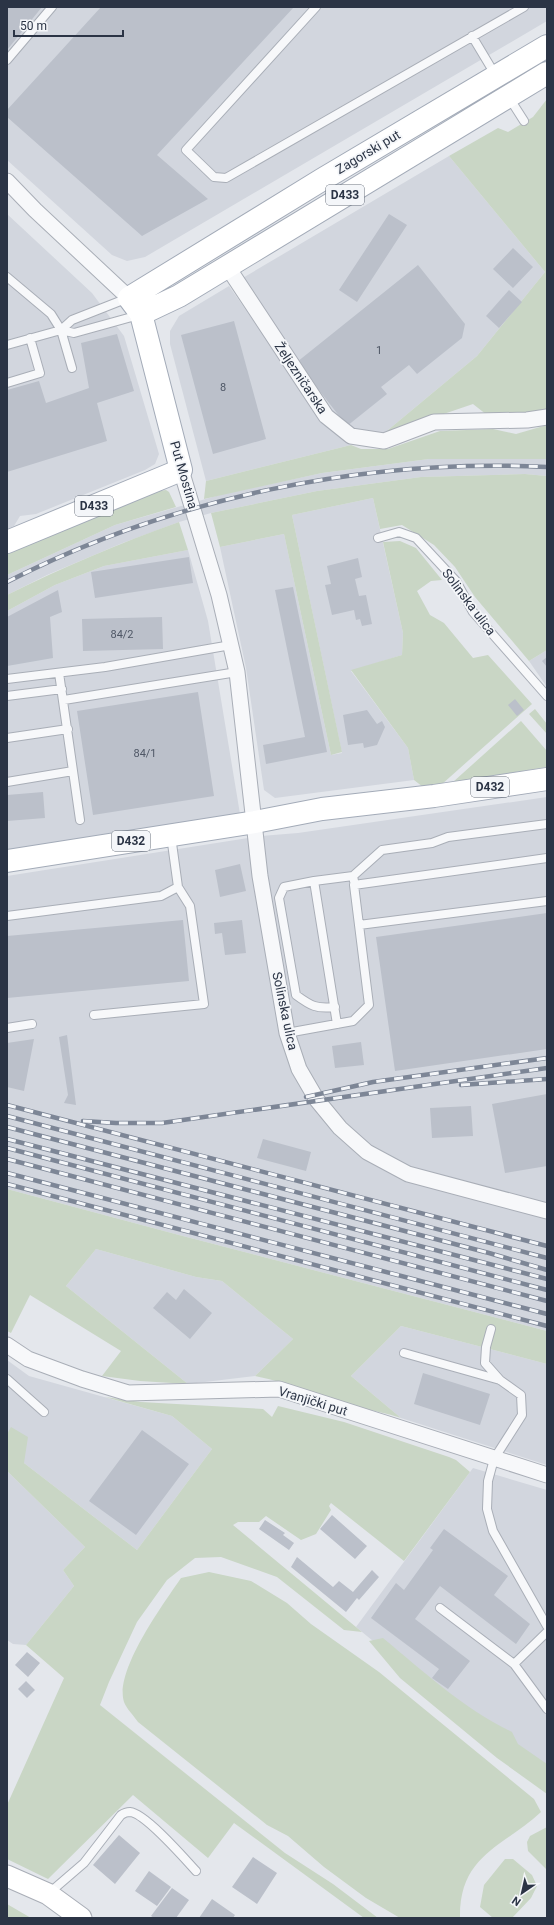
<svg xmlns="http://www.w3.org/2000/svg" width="554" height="1925" font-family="Roboto,sans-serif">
  <rect width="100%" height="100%" fill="#e4e7ec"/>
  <path fill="#d2d6de" d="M7 7H547V21L145 257 127 261 112 255 7 160Z
    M449 156 545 272 477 356 382 435 355 432 337 421 241 279Z
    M7 214 92 293 124 336 159 454 155 464 145 470 36 514 20 516 14 526 7 529Z
    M229 286 320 416 351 445 206 481 170 344V331L179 316Z
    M429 459H547V476L525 474 421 477 317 491 211 513 179 522 120 544 47 575 7 595V575L115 525 223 494 322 473Z
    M373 498 403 633 402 655 351 671 408 748 414 780 275 798 264 790 246 668 220 547 284 534 331 755 342 753 292 515Z
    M188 550 208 621 240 814 7 852V611L55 585 104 566Z
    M547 650V687L529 661Z
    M547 797V1331L179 1235 7 1189V876L261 836 298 833Z
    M96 1249 196 1277 222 1281 293 1339 255 1376 188 1384 66 1286Z
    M401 1326 547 1364V1465L401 1418 351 1376Z
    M7 1360 29 1376 172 1416 212 1449 137 1550 24 1463 7 1434Z
    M473 1468 547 1490V1784L356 1627Z
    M7 1471 85 1547 63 1570 74 1586 26 1645 13 1644 7 1640Z"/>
  <path fill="#c9d6c5" d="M547 99V412L487 415 473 404 382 435 477 356 545 272 449 156 498 128 508 132 533 117Z
    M547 425V459H429L322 473 204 499 206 481 351 445 361 449H388L440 431 493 429 516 434Z
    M525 474 547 476V650L529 661 475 597 455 567 434 545 402 525 380 529 373 498 292 515 342 752 331 755 284 534 220 547 211 513 317 491 421 477Z
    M166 490 169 492 176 507 115 525 7 575V551L159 491Z
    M179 522 188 550 104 566 55 585 7 611V595C63 567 120 543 179 522Z
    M400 541 416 548 442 580 431 581 417 591 430 615 444 623 473 658 488 655 532 704 441 785 423 787 414 780 408 748 351 670 402 655 403 633 383 542Z
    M535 709 547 724V734L529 714Z
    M521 721 547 751V767L453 782Z
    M7 1189 179 1235 547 1331V1364L401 1326 351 1376 401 1418C387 1413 373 1411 359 1407 324 1397 291 1383 255 1376L293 1339 222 1281 196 1277 96 1249 66 1286 188 1384 140 1381 102 1376 121 1351 30 1295 11 1333 7 1331Z
    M105 1397 141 1402 263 1409 272 1417 278 1406 344 1422 449 1457 456 1460 470 1472 404 1561 331 1503 329 1506 331 1510 316 1534 301 1540 266 1516 259 1522H238L233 1525 362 1632 344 1630 277 1577 221 1557 195 1558 167 1580 137 1622 109 1682 100 1705 285 1853 333 1884 378 1918H364L234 1823 208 1858 133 1795 48 1879 7 1859V1805L64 1678 26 1645 74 1586 63 1570 85 1547 7 1471V1434L11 1427 28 1437 24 1463 137 1550 212 1449 172 1416Z
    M209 1572 251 1581 287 1603 311 1624 379 1672 534 1799 541 1812C503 1847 459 1855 460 1918H400L366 1898 324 1867 288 1836 267 1825 138 1722C134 1716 126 1708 124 1702 114 1671 164 1603 181 1578Z
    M383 1638C424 1672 464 1709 512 1732L518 1744 547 1764V1794L497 1758 400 1678 369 1641Z
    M547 1827V1870L528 1851 527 1842 530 1836Z
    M505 1859H513L532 1875 537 1886 531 1898 512 1918H493L480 1907 484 1885Z
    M7 1904 31 1918H32H7Z"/>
  <path fill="#bbc0ca" d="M7 7H42L7 50Z
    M101 7H294L157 155 208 199 142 236 7 117V110Z
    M389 214 407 225 357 302 339 290Z
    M513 248 533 267 513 288 493 269Z
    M418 265 465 324 462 338 417 374 409 365 381 387 387 394 347 426 297 362Z
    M509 290 522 302 499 328 486 316Z
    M234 321 266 439 213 454 181 335Z
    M117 334 134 391 97 403 107 441 7 472V390L39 381 46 403 89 388 81 343Z
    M189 557 193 583 95 598 91 572Z
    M358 558 362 577 355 579 359 596 366 595 372 624 362 626 360 619 356 620 354 610 332 615 325 585 331 584 327 566Z
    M293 587 327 752 266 764 263 745 305 737 275 590Z
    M58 590 62 612 50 617 53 658 7 666V617Z
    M162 617 163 649 83 651 82 619Z
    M547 657V667L542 661Z
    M198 692 214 796 93 815 77 711Z
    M515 699 524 710 517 716 508 705Z
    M367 710 377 724 382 721 385 727 377 745 364 748 363 743 348 745 343 715Z
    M43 792 45 818 7 821V795Z
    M240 864 246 891 220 897 215 870Z
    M547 913V1049L395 1071 376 937Z
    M183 920 189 981 7 998V936Z
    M242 920 246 953 225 955 222 933 215 934 214 923Z
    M67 1035 76 1105 64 1103 68 1095 59 1037Z
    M34 1039 24 1091 7 1087V1043Z
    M361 1042 364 1065 335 1068 332 1046Z
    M547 1094V1166L505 1173 492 1104Z
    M471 1106 473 1136 432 1138 430 1108Z
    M263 1139 311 1152 306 1171 257 1158Z
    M184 1289 212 1313 190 1339 153 1308 167 1292 176 1300Z
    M423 1373 490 1394 480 1425 414 1404Z
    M142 1430 189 1464 136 1535 89 1501Z
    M332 1515 367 1546 355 1559 320 1529Z
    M265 1520 285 1533 283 1535 294 1543 289 1550 259 1529Z
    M444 1529 508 1576 494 1595 530 1624 516 1644 440 1586 415 1619 470 1661 448 1689 432 1678 439 1669 371 1618 396 1583 404 1590 433 1550 430 1548Z
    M297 1557 333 1587 339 1581 353 1592 372 1570 379 1577 359 1600 357 1598 346 1612 291 1567Z
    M27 1652 40 1663 28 1677 15 1665Z
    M26 1681 35 1690 27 1698 18 1689Z
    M119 1835 140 1853 115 1884 93 1865Z
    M253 1857 277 1873 257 1904 232 1887Z
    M149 1871 171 1887 157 1906 135 1891Z
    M172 1888 189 1900 176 1918H154L151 1916Z
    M212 1899 235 1915 233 1918H199Z"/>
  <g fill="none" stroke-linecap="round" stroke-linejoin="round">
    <defs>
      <path id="service" d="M316 7 186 150 214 177 226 178 524 7
        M472 36 496 76
        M7 60 52 7
        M508 96 524 121
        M7 277 51 314 61 330 72 368
        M61 330 72 320 128 298
        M7 345 61 330 74 333 139 315
        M7 383 40 373 30 338
        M378 538 399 532 416 538 456 581 473 612 547 696
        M59 673 80 820
        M7 679 105 667 231 645
        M7 696 62 689
        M64 700 237 672
        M7 738 68 729
        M7 782 73 771
        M353 876 382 850 432 843 448 837 547 824
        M314 881 284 887 279 898 296 995C311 1006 316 1009 335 1007
        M7 916 161 896 178 887 171 836
        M359 925 547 901
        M94 1015 204 1004 190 906 178 887
        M337 1024 314 881 353 876 354 881
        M7 1028 32 1024
        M287 1033 353 1021 369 1005 354 885 547 858
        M491 1329 486 1347 485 1363 500 1380
        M404 1353 500 1380 521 1395 522 1415 494 1459 488 1481 487 1509 493 1531 547 1626
        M7 1379 44 1412
        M440 1608 514 1664
        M547 1632 514 1664 547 1709
        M48 1894 84 1863 121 1815C124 1813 127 1812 130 1812 145 1813 185 1859 196 1871"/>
      <path id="minor" d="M7 181 35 210 129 298
        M227 266 326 416 351 436 384 441 434 422 527 420 547 417
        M181 470 219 595 237 672 260 876 287 1033 299 1069 317 1100 340 1128 367 1152 408 1174 547 1211
        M7 1345 28 1359 82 1379 128 1393 279 1389 547 1475"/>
      <path id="secondary" d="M7 1876 48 1894 81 1918"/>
      <path id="primary" d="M141 314 179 296 547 73
        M7 542 181 470 141 314 129 298 323 179 547 46
        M7 861 255 822 322 809 434 796 547 779"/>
    </defs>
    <use href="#service" stroke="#a9aeb7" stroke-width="10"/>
    <use href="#minor" stroke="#a9aeb7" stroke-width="17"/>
    <use href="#secondary" stroke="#a9aeb7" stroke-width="23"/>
    <use href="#primary" stroke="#a3abb8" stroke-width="24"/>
    <use href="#service" stroke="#f7f8fa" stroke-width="8"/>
    <use href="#minor" stroke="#f7f8fa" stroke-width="15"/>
    <use href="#secondary" stroke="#fff" stroke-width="21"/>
    <use href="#primary" stroke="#fff" stroke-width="22"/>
    <defs>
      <path id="rail" d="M7 582C171 498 363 458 547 467
        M461 1085 547 1079
        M306 1097 373 1082 547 1058
        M7 1105 547 1246
        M7 1116 547 1258
        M83 1121 116 1123H162L547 1068
        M7 1127 489 1253 547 1270
        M7 1139 547 1279
        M7 1148 547 1290
        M7 1159 547 1301
        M7 1173 547 1314
        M7 1184 547 1326"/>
    </defs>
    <use href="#rail" stroke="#7d8696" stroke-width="4.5"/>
    <use href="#rail" stroke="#f4f6f9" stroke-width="3" stroke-dasharray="9" stroke-linecap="butt"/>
  </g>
  <g text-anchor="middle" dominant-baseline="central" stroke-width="3.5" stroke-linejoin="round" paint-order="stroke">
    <g font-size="11" fill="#4f5766">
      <text x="379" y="350">1</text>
      <text x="223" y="387">8</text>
      <text x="122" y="634">84/2</text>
      <text x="145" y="753">84/1</text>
    </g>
    <g fill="#f4f6f9" stroke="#676e7b" stroke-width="1">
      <rect x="326" y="185" width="38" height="20" rx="3"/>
      <rect x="75" y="496" width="38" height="20" rx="3"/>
      <rect x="471" y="777" width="38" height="20" rx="3"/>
      <rect x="112" y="831" width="38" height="20" rx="3"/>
    </g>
    <g font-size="12" font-weight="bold" fill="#2b3445">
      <text x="345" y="195">D433</text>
      <text x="94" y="506">D433</text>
      <text x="490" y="787">D432</text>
      <text x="131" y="841">D432</text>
    </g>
    <g font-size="13" fill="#2b3445" stroke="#f4f6f9">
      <text transform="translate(368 152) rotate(-31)">Zagorski put</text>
      <text transform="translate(301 378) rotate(56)">Željezničarska</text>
      <text transform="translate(184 475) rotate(74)">Put Mostina</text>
      <text transform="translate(469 602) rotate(53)">Solinska ulica</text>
      <text transform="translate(285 1011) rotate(78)">Solinska ulica</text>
      <text transform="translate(313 1401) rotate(17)">Vranjički put</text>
    </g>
  </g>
  <rect width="554" height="1925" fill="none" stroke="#2b3445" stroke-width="16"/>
  <g transform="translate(522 1893) rotate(214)" stroke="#f4f6f9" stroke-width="3" paint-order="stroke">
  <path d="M0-3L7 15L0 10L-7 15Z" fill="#2b3445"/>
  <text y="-6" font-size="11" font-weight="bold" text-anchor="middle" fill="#2b3445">N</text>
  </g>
  <path d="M14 30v6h109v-6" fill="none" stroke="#2b3445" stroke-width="2"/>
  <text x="20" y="30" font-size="12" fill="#2b3445" stroke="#f4f6f9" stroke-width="3" paint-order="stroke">50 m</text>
</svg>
